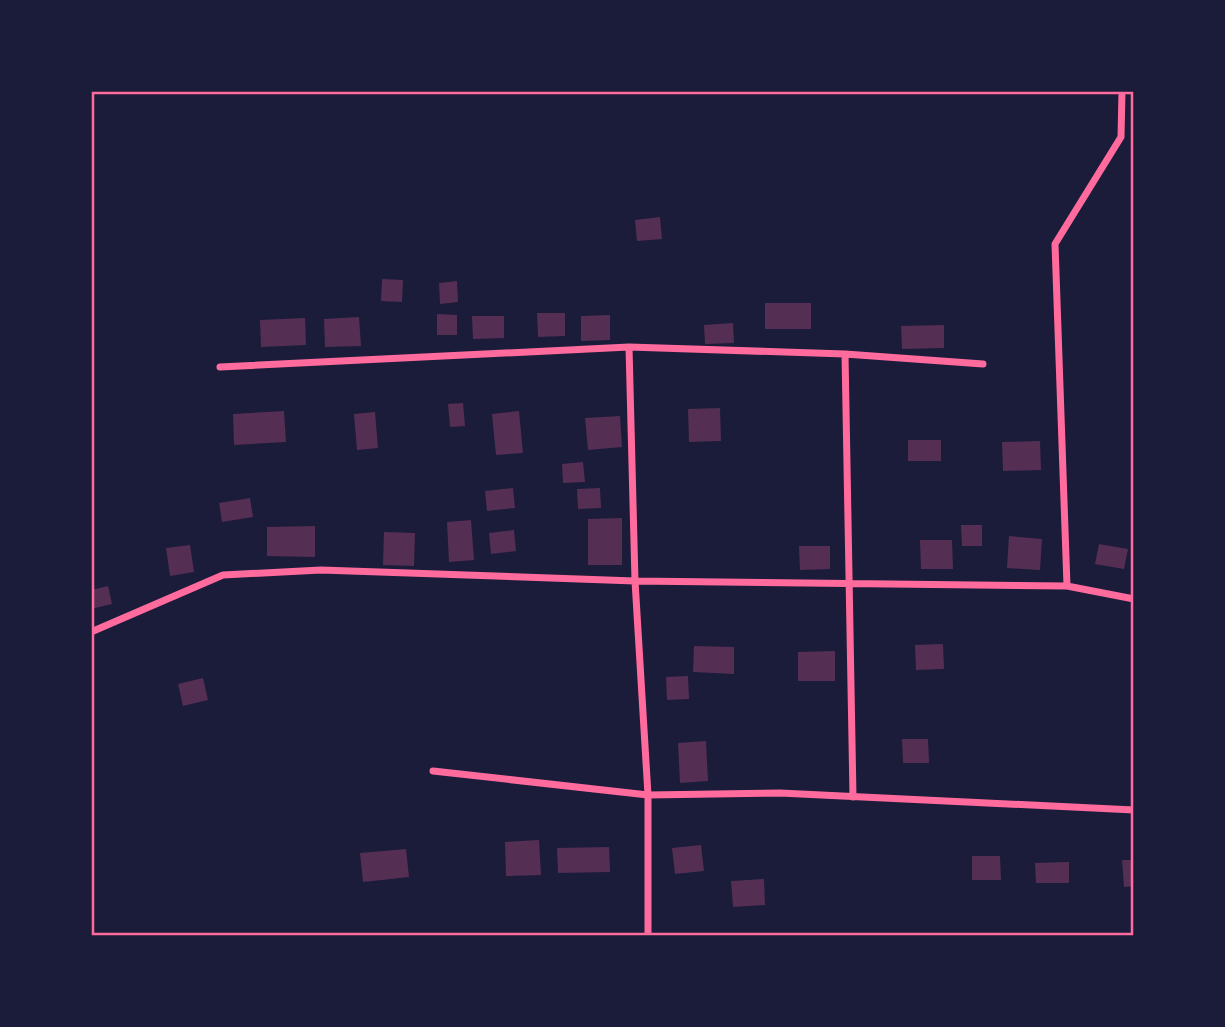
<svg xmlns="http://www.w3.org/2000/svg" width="1225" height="1027" font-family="Barlow,sans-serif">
  <rect width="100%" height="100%" fill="#1b1b3a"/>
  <path fill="#542f53" d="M660 217 662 239 637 241 635 220Z
    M382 279 403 280 402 302 381 301Z
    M457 281 458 302 440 304 439 283Z
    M765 303H811V329H765Z
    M537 313H565V336L538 337Z
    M437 314 457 315V335H437Z
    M610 315V340L581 341V316Z
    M472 316H504V338L473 339Z
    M359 317 361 346 325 347 324 319Z
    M305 318 306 345 261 347 260 320Z
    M733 323 734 343 705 344 704 325Z
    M944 325V348L902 349 901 326Z
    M463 403 465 426 450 427 448 404Z
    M720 408 721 441 689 442 688 409Z
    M284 411 286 442 234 445 233 414Z
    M519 411 523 453 496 455 492 414Z
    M375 412 378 448 357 450 354 414Z
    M620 416 622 447 588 450 585 418Z
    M908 440H941V461H908Z
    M1040 441 1041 470 1003 471 1002 442Z
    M583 462 585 482 563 483 562 464Z
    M513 488 515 508 487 511 485 491Z
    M600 488 601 508 578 509 577 489Z
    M250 498 253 517 222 522 219 503Z
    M622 518V565H588V519Z
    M471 520 474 560 449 562 447 522Z
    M961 525H982V546H962Z
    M315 526V557L267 556V527Z
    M514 530 516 551 491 554 489 533Z
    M384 532 415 533 414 566 383 565Z
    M1009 536 1042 539 1040 570 1007 568Z
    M920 540H952L953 569H921Z
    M1099 544 1128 549 1124 569 1095 564Z
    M190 545 194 572 170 576 166 548Z
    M799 546H830V569L800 570Z
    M108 586 112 604 91 609V590Z
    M943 644 944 669 916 670 915 645Z
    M694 646 734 647V674L693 672Z
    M835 651V681H798V652Z
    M688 676 689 699 667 700 666 677Z
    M203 678 208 700 183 706 178 684Z
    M902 739H928L929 763H903Z
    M706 741 708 781 680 783 678 743Z
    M539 840 541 875 506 876 505 842Z
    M701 845 704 871 675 874 672 848Z
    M609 847 610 872 558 873 557 848Z
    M406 849 409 877 363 882 360 853Z
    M972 856H1000L1001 880H972Z
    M1122 860H1134V886L1124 887Z
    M1069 862V883H1036L1035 863Z
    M764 879 765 905 733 907 731 881Z"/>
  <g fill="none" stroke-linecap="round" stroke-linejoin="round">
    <path stroke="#ff6b9d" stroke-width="7" d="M629 347 635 581 648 795V936
      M845 354 853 797
      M220 367 629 347 845 354 983 364
      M1067 586 1055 244 1121 137 1122 91
      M91 632 223 575 321 570 635 581 1067 586 1134 599
      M433 771 648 795 780 793 1134 810"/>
  </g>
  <rect width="1225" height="1027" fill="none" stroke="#1b1b3a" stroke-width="186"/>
  <rect x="93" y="93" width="1039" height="841" fill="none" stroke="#ff6b9d" stroke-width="2.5"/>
</svg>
